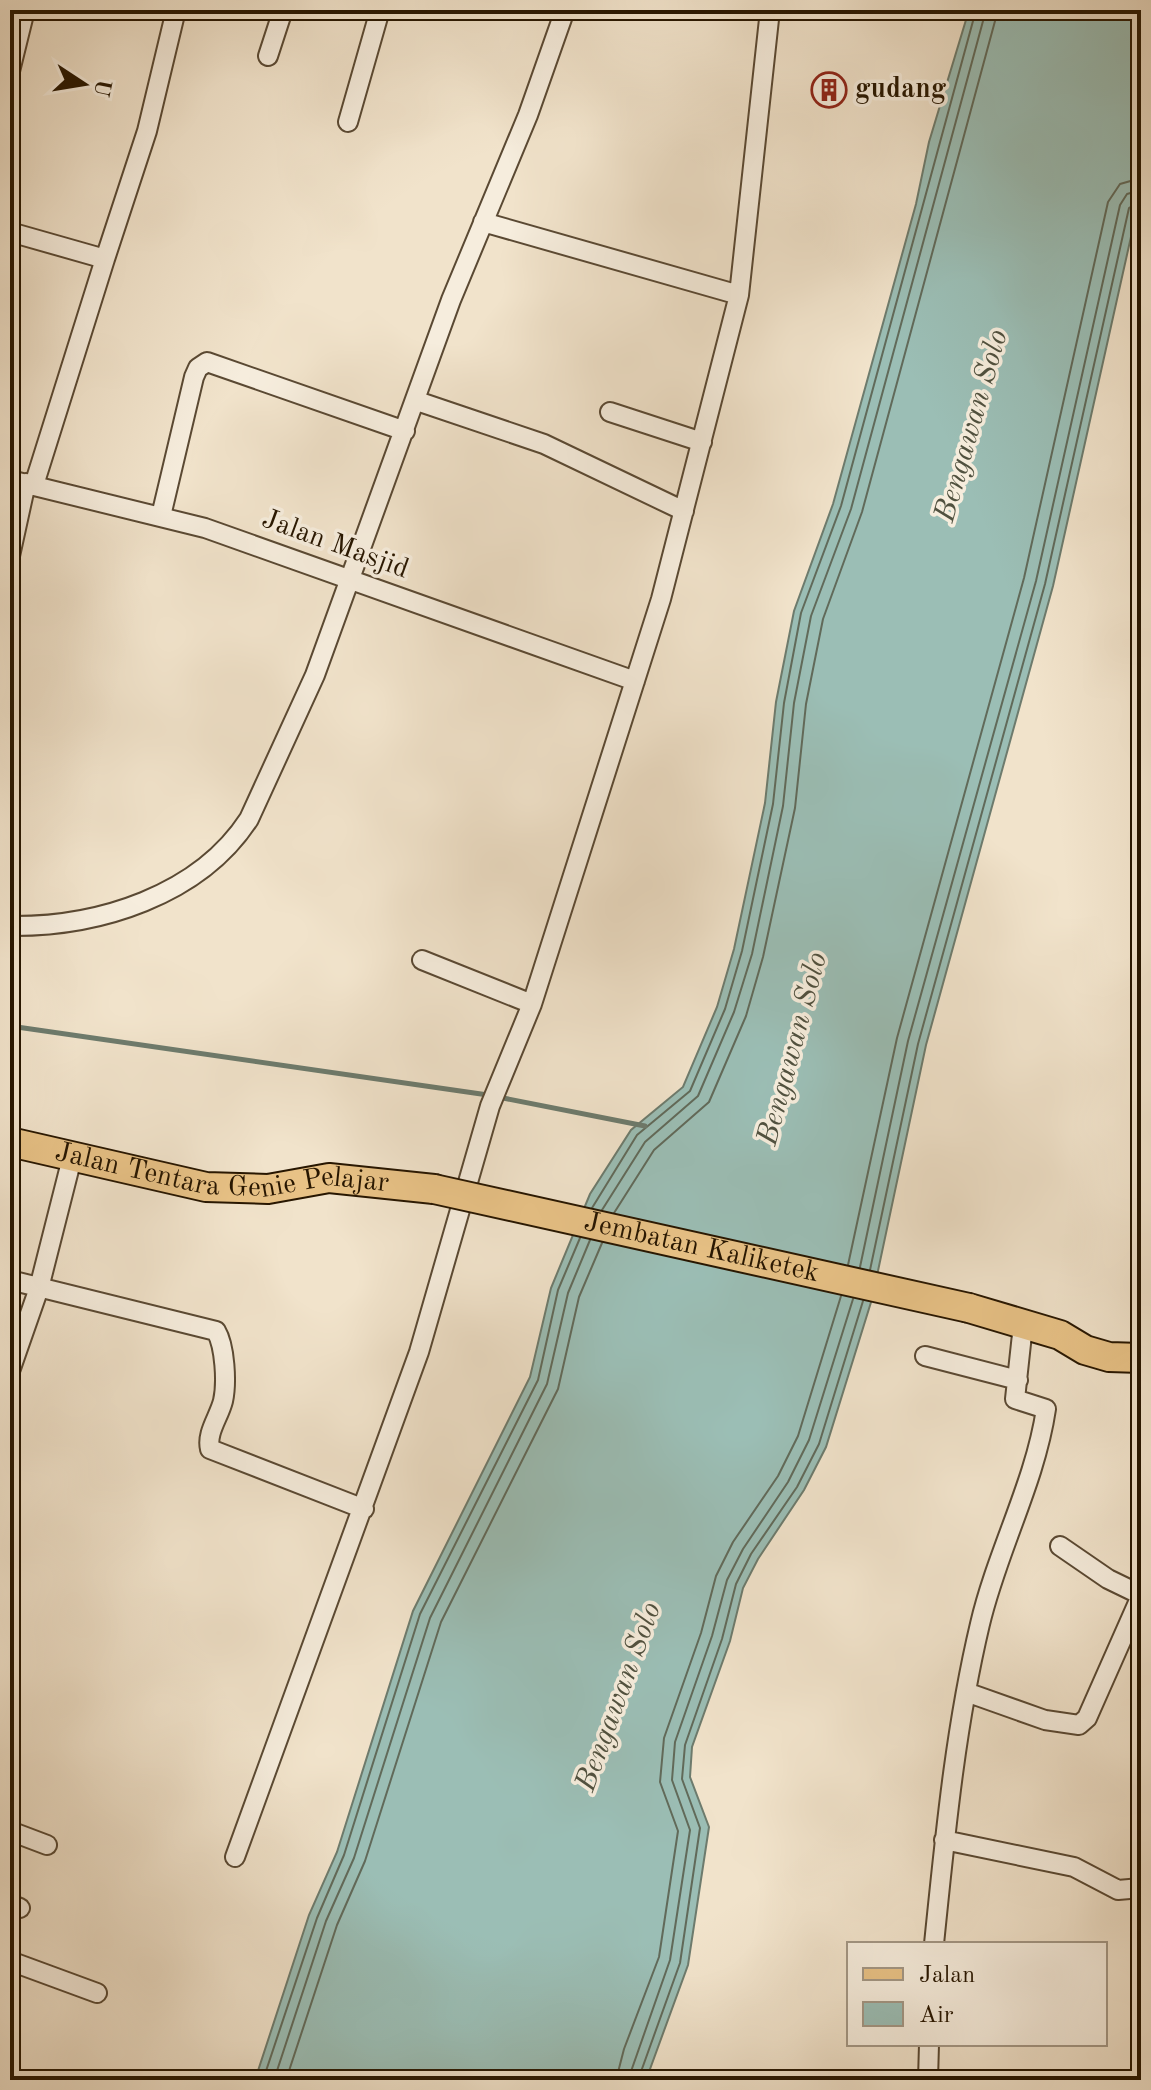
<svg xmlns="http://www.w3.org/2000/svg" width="1151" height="2090" font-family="'Old Standard TT',serif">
  <rect width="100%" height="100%" fill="#f1e3cb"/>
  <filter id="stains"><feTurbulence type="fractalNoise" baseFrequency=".0025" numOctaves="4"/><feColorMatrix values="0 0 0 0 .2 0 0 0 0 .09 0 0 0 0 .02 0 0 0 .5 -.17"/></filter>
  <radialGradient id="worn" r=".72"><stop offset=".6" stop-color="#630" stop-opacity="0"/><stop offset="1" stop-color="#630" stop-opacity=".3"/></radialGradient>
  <path fill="#9bbeb5" stroke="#6d7b6d" stroke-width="2" d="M969 10H1141V192L1053 586 926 1045 872 1299 826 1447 804 1490 758 1559 743 1588 730 1641 692 1747 690 1777 709 1827 688 1965 646 2080H255L309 1915 337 1852 413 1611 530 1377 551 1288 590 1194 631 1130 683 1087 717 1007 734 949 765 803 776 702 794 611 833 504 916 204 929 142Z"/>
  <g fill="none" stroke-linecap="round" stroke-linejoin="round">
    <path stroke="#616a5a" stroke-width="2" d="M592 1208 637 1135 690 1091 725 1009 742 951 773 804 784 703 801 613 841 506 976 10
      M602 1210 645 1142 698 1096 734 1012 752 954 783 806 794 703 811 616 851 509 986 10
      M614 1213 654 1150 709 1102 746 1016 763 957 795 808 806 704 823 619 862 512 998 10
      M848 1265 897 1038 1024 578 1108 202 1120 184 1141 178
      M860 1267 908 1041 1036 581 1120 205 1127 194 1141 190
      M870 1270 918 1044 1045 584 1129 208 1141 200
      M263 2080 317 1918 344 1855 420 1614 538 1380 558 1290 580 1238
      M274 2080 326 1921 354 1858 430 1618 547 1384 568 1293 590 1240
      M286 2080 337 1925 365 1861 441 1622 558 1389 579 1297 602 1243
      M616 2080 624 2049 659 1957 678 1831 660 1782 664 1738 701 1633 716 1576 733 1542 778 1476 798 1436 841 1296
      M628 2080 670 1960 690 1830 672 1780 675 1742 712 1636 727 1580 743 1549 788 1482 809 1440 853 1299
      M638 2080 680 1963 700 1828 682 1779 685 1745 722 1639 736 1584 751 1554 797 1487 819 1444 863 1301"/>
    <path stroke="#6d7b6d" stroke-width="5" d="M10 1026 488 1095
      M498 1097 645 1126"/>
    <defs>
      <path id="street" d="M268 56 283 10
        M10 71 25 10
        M348 122 380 10
        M483 222 739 295
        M10 232 105 259 34 485
        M105 259 147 131 176 10
        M417 401 544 444 684 511
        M610 412 702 442
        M10 480 205 528 635 681
        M161 516 194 377 198 368 207 362 405 431
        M10 556 26 483
        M10 926C98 927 199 896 249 819L315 675 451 300 528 115 565 10
        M422 960 532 1004
        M10 1280 216 1331C225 1346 227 1383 223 1401 219 1417 206 1433 210 1449L364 1509
        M925 1356 1018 1380
        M10 1371 39 1288 72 1158
        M1060 1546 1108 1579 1141 1595
        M966 1692 1045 1720 1079 1725 1087 1718 1141 1596
        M10 1831 47 1845
        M944 1840 1074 1867 1118 1890 1141 1888
        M235 1857 419 1352 490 1106 532 1004 661 599 739 295 770 10
        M10 1904 20 1908
        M934 1944C945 1837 955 1729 980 1624 997 1551 1035 1483 1046 1409L1015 1399 1023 1325
        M10 1961 97 1993
        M928 2080 929 2044"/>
      <g id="primary">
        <path id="s1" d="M10 1142 206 1187 268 1189 329 1178 434 1189"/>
        <path d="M969 1308 1060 1335 1085 1350 1109 1357 1141 1358"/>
      </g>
    </defs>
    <use href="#street" stroke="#5a4933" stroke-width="22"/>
    <use href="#primary" stroke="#271600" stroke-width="32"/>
    <use href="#street" stroke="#f6eddd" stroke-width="18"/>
    <use href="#primary" stroke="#e8c286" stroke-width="28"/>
    <defs>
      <g id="primary-bridge">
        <path id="s2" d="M434 1189 969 1308"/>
      </g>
    </defs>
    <use href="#primary-bridge" stroke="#271600" stroke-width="32" stroke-linecap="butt"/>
    <use href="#primary-bridge" stroke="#e8c286" stroke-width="28"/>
  </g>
  <defs>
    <symbol id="building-ring" viewBox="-11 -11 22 22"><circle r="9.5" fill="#f6eddd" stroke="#8f2418" stroke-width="1.5"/><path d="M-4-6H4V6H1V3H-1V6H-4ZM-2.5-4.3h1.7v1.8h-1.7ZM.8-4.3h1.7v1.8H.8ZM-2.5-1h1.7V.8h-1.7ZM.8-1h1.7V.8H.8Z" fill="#8f2418"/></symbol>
  </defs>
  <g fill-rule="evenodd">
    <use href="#building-ring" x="809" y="70" width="40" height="40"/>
  </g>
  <g text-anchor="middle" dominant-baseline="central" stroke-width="7" stroke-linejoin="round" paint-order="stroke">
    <g font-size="28" font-weight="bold" fill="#271600" stroke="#f6eddd" text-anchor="start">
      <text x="855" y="90">gudang</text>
    </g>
    <g font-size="28" fill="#271600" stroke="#f6eddd">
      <text transform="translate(335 545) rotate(20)">Jalan Masjid</text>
      <text stroke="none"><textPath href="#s1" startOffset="216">Jalan Tentara Genie Pelajar</textPath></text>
      <text stroke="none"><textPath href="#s2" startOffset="274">Jembatan Kaliketek</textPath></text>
    </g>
    <g font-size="30" font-style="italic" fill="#50513f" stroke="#f6eddd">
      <text transform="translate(972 426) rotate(-74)">Bengawan Solo</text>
      <text transform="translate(793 1049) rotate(-75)">Bengawan Solo</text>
      <text transform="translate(619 1697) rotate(-70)">Bengawan Solo</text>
    </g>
  </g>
  <rect width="1151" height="2090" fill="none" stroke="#f1e3cb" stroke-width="40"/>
  <rect x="12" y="12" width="1127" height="2066" fill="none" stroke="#271600" stroke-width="4"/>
  <rect x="20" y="20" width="1111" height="2050" fill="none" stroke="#271600" stroke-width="2"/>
  <rect x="847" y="1942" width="260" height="104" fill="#f6eddd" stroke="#a39785" stroke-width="2"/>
  <rect x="863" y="1968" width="40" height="12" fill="#e8c286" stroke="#a39785" stroke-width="2"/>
  <text x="919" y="1982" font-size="24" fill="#271600">Jalan</text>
  <rect x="863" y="2002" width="40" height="24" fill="#9bbeb5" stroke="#a39785" stroke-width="2"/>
  <text x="919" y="2022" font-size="24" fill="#271600">Air</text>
  <g transform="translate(84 84) rotate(102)" stroke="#f6eddd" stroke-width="6" paint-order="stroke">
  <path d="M0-6L14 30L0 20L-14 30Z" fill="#271600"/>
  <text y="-12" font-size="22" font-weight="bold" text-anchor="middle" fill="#271600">U</text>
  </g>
  <rect width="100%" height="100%" filter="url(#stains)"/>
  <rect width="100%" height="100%" fill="url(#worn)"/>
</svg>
